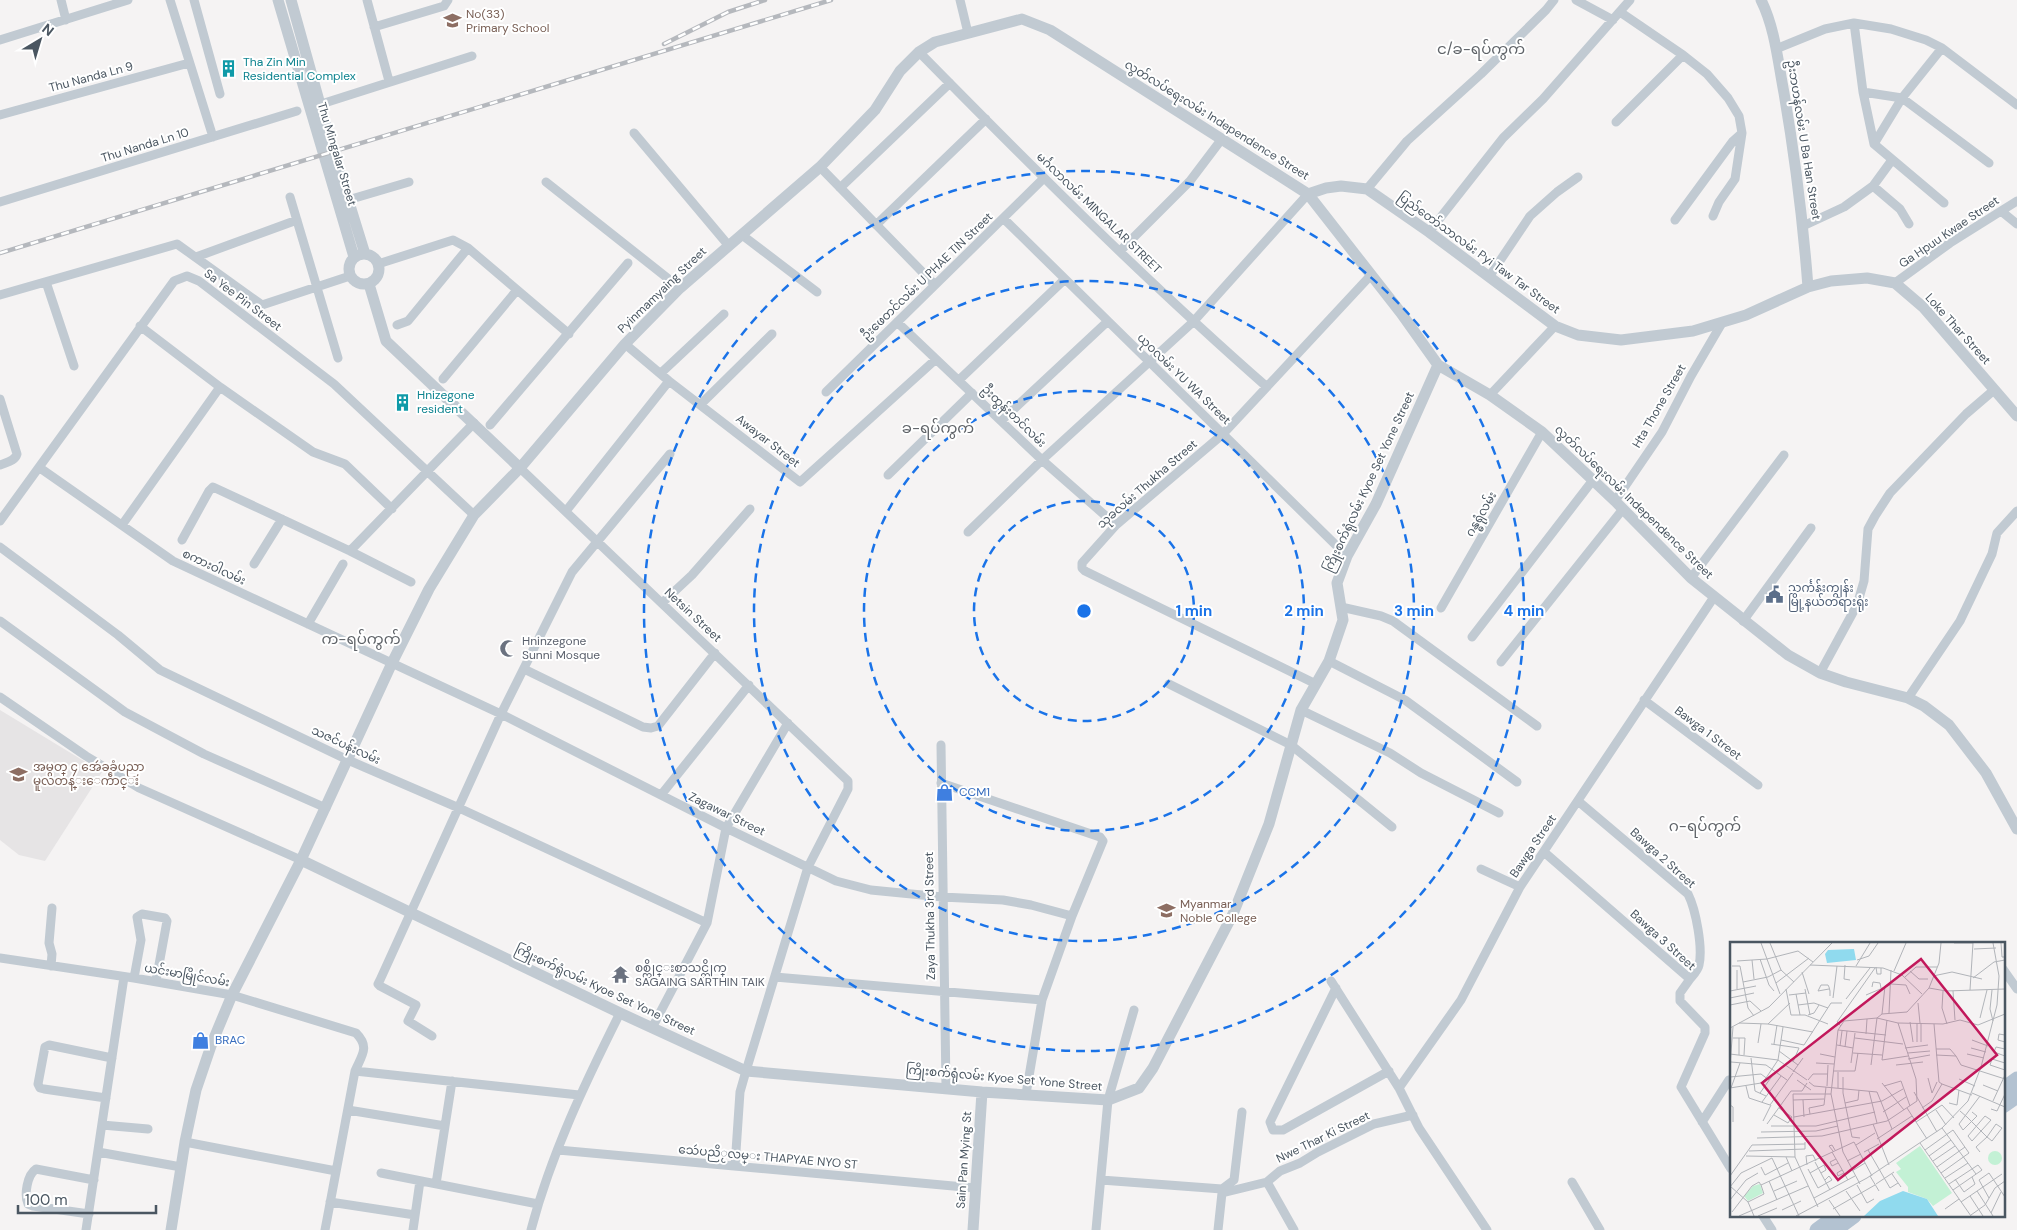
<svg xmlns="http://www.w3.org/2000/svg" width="2017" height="1230" font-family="'DM Sans','Noto Sans Myanmar',sans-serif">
  <rect width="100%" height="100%" fill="#f5f3f3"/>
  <path fill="#e6e4e5" d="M0 710 102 772 45 861 19 855 0 840Z"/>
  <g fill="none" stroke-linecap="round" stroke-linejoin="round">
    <path stroke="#c1cad2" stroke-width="9" d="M61 0 66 20
      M170 0 213 137
      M194 0 220 94
      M367 0 389 81
      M960 0 968 33
      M1576 0 1613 20
      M1620 12 1683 55 1707 74 1728 98 1739 116 1742 133 1735 179 1719 202 1713 216
      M1854 23 1863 92 1874 144 1944 203
      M374 27 444 6 448 0
      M0 40 128 0
      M1776 49 1825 29 1854 23 1891 29 1926 40 1942 48 2017 105
      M919 52C1032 167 1146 281 1267 387
      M1863 92 1902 98 1989 163
      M315 106 472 56
      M0 115 189 63
      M1616 122 1683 55
      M634 133 729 246
      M1874 144 1902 98 1942 48
      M820 167 935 285
      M546 182 680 288
      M1873 186 1900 209 1909 224
      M840 188 950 83
      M1367 189 1407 141 1481 74 1546 10 1554 0
      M290 197 338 358
      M348 200 409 182
      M0 202 297 111
      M2001 211 2017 224
      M1004 219 1347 556
      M1675 220 1733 141 1742 133
      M876 225 986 119
      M1803 226 1844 207 1873 186 1892 160
      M1429 232 1503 138 1543 99 1630 0
      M742 235 817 292
      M1120 251 1190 181 1221 140
      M196 257 297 220
      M378 264 453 240 468 248 569 334
      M1489 277 1530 216 1557 192 1578 177
      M46 282 74 366
      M1895 283 1950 243 2017 201
      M0 295 177 244 262 305 350 276
      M897 322 1042 460 1116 525
      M397 325 408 321 468 248
      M140 326 220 387 313 452 345 464 392 509
      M625 344 669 381 800 482 935 360
      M661 373 724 314
      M443 379 517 290
      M959 380 1065 279
      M826 392 1044 178
      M1490 395 1555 326
      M0 399 17 454C15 461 7 462 0 465
      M701 404 772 334
      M1001 421 1108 321
      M490 425 628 263
      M40 468 173 561 501 714 726 828 836 881 871 890 942 897 1003 900 1031 905 1072 916
      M520 468 848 781V789L808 867 746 1071 740 1092 735 1166
      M888 475 972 393
      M1615 501 1662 432 1691 376 1722 323
      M566 511 669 381
      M0 521 174 281 187 276 199 281 334 384 474 515
      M122 525 220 387
      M968 532 1042 460 1193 322 1308 194
      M182 540 209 491 213 487 350 551 474 423
      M0 547 118 635 160 670 348 760 459 808 707 923
      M350 551 411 582
      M254 564 282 519
      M1691 578 1784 455
      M662 603 692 575 750 509
      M1341 607 1381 616 1393 621 1537 726
      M1441 608 1542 432
      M0 621 125 712 204 754 326 808
      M1743 621 1811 528
      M308 624 343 564
      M1472 637 1593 480
      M1329 661 1405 700 1517 782
      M1501 662 1623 509
      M524 669 643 727 651 728 658 726 715 653
      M1820 673 1857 605 1864 581 1868 529 1875 516 1890 493 1966 414 1994 390
      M1169 684 1291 745 1392 827
      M1316 684 1085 571 1082 568V563L1116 525 1223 434 1371 275
      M0 697 86 756 139 788 301 860
      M1908 698 1960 621 1992 554 1997 533 2017 511
      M1644 700 1758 785
      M1301 710 1390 753 1421 773 1499 813
      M941 745 946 1088
      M941 783 1100 837 1103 841 1072 916 1042 1000 1026 1094
      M661 795 749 685
      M1578 801 1688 894C1696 910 1703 948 1699 965 1698 970 1694 974 1690 979
      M1544 852 1690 979 1680 993V1001L1705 1027V1033L1681 1087 1731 1169
      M1481 869 1520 887
      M0 958 134 978 232 995 356 1033C370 1047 362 1055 355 1071L325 1230
      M51 966 52 954 49 943 52 908
      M2003 969 2017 989
      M775 977 1042 1000
      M134 978 141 940 137 917 142 914 165 918 167 921 156 981
      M1331 981 1399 1088
      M1336 988 1270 1122 1273 1130H1283L1389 1071
      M652 1028 707 923 726 828 788 723
      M432 1036 408 1021 416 1005 380 986 378 984 380 980 501 714 572 572 670 454
      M355 1071 579 1095
      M106 1098 44 1089 40 1088 38 1084 44 1052 45 1047 49 1045 112 1058
      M348 1110 445 1126
      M1702 1122 1729 1080
      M102 1125 148 1129
      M185 1142 336 1171
      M558 1150 975 1188
      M98 1152 181 1167
      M381 1173 538 1204
      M1101 1180 1222 1189V1193L1267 1182 1280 1171 1300 1163 1318 1152 1374 1124 1413 1115
      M1267 1182 1294 1230
      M1572 1182 1600 1230
      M436 1184 452 1081
      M1222 1189 1234 1180 1242 1112
      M330 1202 415 1215
      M89 1214 33 1206 28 1204C24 1195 27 1175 36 1169L94 1180
      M1763 1216 1772 1230
      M86 1230 124 977
      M413 1230 420 1181
      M531 1230C551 1154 585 1083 620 1013
      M1096 1230 1108 1100 1134 1010
      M1218 1230 1222 1193
      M1487 1230 1419 1128 1399 1088 1461 1000 1520 887 1714 597"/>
    <path stroke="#c1cad2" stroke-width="11" d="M278 0 354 257
      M291 0 331 144 365 254
      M1761 0C1775 28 1778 62 1784 93 1795 157 1803 222 1808 287
      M1308 194 1326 188 1341 186 1367 189 1429 232 1555 326 1578 335 1621 340 1693 331 1746 315 1808 287 1831 281 1867 278 1895 283 1923 307 2017 416
      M349 269a15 15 0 1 1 30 0a15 15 0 1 1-30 0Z
      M369 284 386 341 520 468
      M301 860 620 1013 746 1071 982 1092 1108 1100 1139 1088 1153 1068 1233 914 1269 824 1301 710 1329 661 1343 620 1337 583 1347 556 1376 504 1438 365
      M171 1230 185 1142 196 1090 212 1043 232 995 301 860 392 663 429 589 474 515 520 468 625 344 680 288 820 167 875 110 900 71 919 52 935 42 1022 19 1050 30 1308 194 1401 313 1438 365 1490 395 1542 432 1615 501 1691 578 1788 655 1820 673 1846 682 1908 698 1924 706 1949 725 1986 773 2017 829
      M973 1230 982 1092"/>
    <path stroke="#b3c2d1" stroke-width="15" d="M2003 1089 2017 1079
      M2003 1106 2017 1096
      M1817 1230 1836 1216
      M1835 1230 1854 1216"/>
    <defs>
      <path id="rail" d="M664 44 728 12 765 0
        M0 253 831 0"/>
    </defs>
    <use href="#rail" stroke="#b5b8bd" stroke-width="4.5"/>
    <use href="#rail" stroke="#fff" stroke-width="2.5" stroke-dasharray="8" stroke-linecap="butt"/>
  </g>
  <g fill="none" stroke="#1a73e8" stroke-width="2.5" stroke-dasharray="9 6">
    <circle cx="1084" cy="611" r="110"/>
    <circle cx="1084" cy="611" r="220"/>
    <circle cx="1084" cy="611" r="330"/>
    <circle cx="1084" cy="611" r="440"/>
  </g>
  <defs>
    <symbol id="school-bare" viewBox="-9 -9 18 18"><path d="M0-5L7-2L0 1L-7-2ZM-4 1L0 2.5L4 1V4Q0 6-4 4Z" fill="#8d6e63" stroke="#fff" stroke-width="2.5" paint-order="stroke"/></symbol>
    <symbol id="building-bare" viewBox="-9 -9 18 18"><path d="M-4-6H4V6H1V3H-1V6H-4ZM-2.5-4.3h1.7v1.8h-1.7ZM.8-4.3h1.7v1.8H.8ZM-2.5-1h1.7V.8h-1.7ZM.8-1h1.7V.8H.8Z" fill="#0f9aa8" stroke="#fff" stroke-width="2.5" paint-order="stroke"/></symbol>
    <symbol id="civic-bare" viewBox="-9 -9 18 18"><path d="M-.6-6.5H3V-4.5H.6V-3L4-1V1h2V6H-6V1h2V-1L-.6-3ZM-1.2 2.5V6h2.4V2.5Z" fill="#5c6f8a" stroke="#fff" stroke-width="2.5" paint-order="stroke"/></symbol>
    <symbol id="mosque-bare" viewBox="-9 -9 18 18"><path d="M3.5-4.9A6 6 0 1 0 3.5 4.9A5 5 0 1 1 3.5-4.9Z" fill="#6b7280" stroke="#fff" stroke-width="2.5" paint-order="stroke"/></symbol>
    <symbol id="shop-bare" viewBox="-9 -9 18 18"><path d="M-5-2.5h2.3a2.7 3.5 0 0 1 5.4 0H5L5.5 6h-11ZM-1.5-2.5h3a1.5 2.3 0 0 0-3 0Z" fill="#3f7fe0" stroke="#fff" stroke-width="2.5" paint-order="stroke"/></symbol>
    <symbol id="temple-bare" viewBox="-9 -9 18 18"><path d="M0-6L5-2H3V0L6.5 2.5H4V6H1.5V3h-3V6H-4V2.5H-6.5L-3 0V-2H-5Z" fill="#6b7280" stroke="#fff" stroke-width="2.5" paint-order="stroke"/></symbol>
  </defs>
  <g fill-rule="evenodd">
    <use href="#school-bare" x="440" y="8" width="25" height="25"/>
    <use href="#building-bare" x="216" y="56" width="25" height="25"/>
    <use href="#building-bare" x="390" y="390" width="25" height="25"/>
    <use href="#civic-bare" x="1762" y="582" width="25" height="25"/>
    <use href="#mosque-bare" x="496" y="636" width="25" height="25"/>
    <use href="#school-bare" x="6" y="762" width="25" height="25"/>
    <use href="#shop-bare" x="932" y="780" width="25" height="25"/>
    <use href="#school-bare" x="1154" y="898" width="25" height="25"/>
    <use href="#temple-bare" x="608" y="962" width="25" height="25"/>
    <use href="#shop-bare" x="188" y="1028" width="25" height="25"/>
  </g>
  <g text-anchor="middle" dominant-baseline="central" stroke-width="4" stroke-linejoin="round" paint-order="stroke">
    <g font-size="12" fill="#785e54" stroke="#fff" text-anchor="start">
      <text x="466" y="14">No(33)<tspan x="466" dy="14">Primary School</tspan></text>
      <text x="33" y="767">အမွတ္ ၄ အေဴခခံပညာ<tspan x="33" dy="14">မူလတန္းေကဵာင္း</tspan></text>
      <text x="1180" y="904">Myanmar<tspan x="1180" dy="14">Noble College</tspan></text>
    </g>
    <g font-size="12" fill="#0d838f" stroke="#fff" text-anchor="start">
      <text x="243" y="62">Tha Zin Min<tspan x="243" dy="14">Residential Complex</tspan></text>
      <text x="417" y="395">Hnizegone<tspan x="417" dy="14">resident</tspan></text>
    </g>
    <g font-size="12" fill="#4a5661" stroke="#fff">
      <text transform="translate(91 77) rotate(-15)">Thu Nanda Ln 9</text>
      <text transform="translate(1217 120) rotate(32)">လွတ်လပ်ရေးလမ်း Independence Street</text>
      <text transform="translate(1804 140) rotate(81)">ဦးဘဟန်လမ်း U Ba Han Street</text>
      <text transform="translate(145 145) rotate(-17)">Thu Nanda Ln 10</text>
      <text transform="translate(337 154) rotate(73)">Thu Mingalar Street</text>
      <text transform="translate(1099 213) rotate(44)">မင်္ဂလာလမ်း MINGALAR STREET</text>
      <text transform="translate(1949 232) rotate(-34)">Ga Hpuu Kwae Street</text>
      <text transform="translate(1479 253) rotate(36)">ပြည်တော်သာလမ်း Pyi Taw Tar Street</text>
      <text transform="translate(927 276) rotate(-44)">ဦးဖေတင်လမ်း U PHAE TIN Street</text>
      <text transform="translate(662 290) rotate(-44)">Pyinmamyaing Street</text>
      <text transform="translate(243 300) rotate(37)">Sa Yee Pin Street</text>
      <text transform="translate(1958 329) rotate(48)">Loke Thar Street</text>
      <text transform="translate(1184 379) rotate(44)">ယုဝလမ်း YU WA Street</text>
      <text transform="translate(1659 406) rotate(-60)">Hta Thone Street</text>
      <text transform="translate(1014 416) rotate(44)">ဦးထွန်းတင်လမ်း</text>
      <text transform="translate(768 441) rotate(38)">Awayar Street</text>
      <text transform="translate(1369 482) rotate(-65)">ကြိုးစက်ရုံလမ်း Kyoe Set Yone Street</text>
      <text transform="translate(1147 484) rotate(-41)">သုခလမ်း Thukha Street</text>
      <text transform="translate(1634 502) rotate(44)">လွတ်လပ်ရေးလမ်း Independence Street</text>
      <text transform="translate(1481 514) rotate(-60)">ဂန္ဓရုံလမ်း</text>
      <text transform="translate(214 567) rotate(25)">စကားဝါလမ်း</text>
      <text transform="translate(693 615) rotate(43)">Netsin Street</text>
      <text transform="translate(1708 733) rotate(37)">Bawga 1 Street</text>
      <text transform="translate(346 745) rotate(25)">သဇင်ပန်းလမ်း</text>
      <text transform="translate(727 814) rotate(26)">Zagawar Street</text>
      <text transform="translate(1533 846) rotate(-56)">Bawga Street</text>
      <text transform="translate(1663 858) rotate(42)">Bawga 2 Street</text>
      <text transform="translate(930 916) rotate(-91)">Zaya Thukha 3rd Street</text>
      <text transform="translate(1663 940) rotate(42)">Bawga 3 Street</text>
      <text transform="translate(187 975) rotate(10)">ယင်းမာမြိုင်လမ်း</text>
      <text transform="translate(605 990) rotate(25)">ကြိုးစက်ရုံလမ်း Kyoe Set Yone Street</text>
      <text transform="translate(1004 1078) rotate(5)">ကြိုးစက်ရုံလမ်း Kyoe Set Yone Street</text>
      <text transform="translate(1323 1137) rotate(-26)">Nwe Thar Ki Street</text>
      <text transform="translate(768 1157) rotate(5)">သေဴပညိႂလမ္း THAPYAE NYO ST</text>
      <text transform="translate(964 1160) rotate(-86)">Sain Pan Mying St</text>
    </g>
    <g font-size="12" fill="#4e5e75" stroke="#fff" text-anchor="start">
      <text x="1788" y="588">သင်္ကန်းကျွန်း<tspan x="1788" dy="14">မြို့နယ်တရားရုံး</tspan></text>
    </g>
    <g font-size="12" fill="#5b616d" stroke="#fff" text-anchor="start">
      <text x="522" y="641">Hninzegone<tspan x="522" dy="14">Sunni Mosque</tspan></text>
      <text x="635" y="968">စစ္ကိုင္းစာသင္တိုက္<tspan x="635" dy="14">SAGAING SARTHIN TAIK</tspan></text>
    </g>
    <g font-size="12" fill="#366cbe" stroke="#fff" text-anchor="start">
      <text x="959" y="792">CCM1</text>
      <text x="215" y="1040">BRAC</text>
    </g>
    <g font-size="15" fill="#5f6368" stroke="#fff">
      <text x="1481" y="49">င/ခ-ရပ်ကွက်</text>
      <text x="938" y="428">ခ-ရပ်ကွက်</text>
      <text x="361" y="639">က-ရပ်ကွက်</text>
      <text x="1705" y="826">ဂ-ရပ်ကွက်</text>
    </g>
  </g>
  <g transform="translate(1730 942)">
    <rect width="275" height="275" fill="#f5f3f3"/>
    <path d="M258 216a7 7 0 1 1 14 0a7 7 0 1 1-14 0Z" fill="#c3f1d5"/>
    <path d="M190 204 222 251 203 264 197 257 178 250V245L166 230 171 227 166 221ZM30 242 33 251 18 259 14 254 23 244Z" fill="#c3f1d5"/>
    <path d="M124 7 126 18 97 21 95 12 98 8ZM173 249 197 257 208 274H134L150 259Z" fill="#90daee"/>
    <path fill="none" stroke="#b1b4b9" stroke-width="1" d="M31 1 50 52M40 1 51 28 64 40M224 1H243M271 1 272 15H275M244 7 266 6M30 17 39 43 44 49M22 18 24 37M127 18 139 14 148 1M7 19 37 17 68 9 83 20M80 23 153 26 172 33 192 52M115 23 114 37 120 38M2 24H10L18 66 24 74M126 24 140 1M146 25 147 32H151V26M164 29 176 1M180 29 189 37H198M72 30 79 52M203 34 222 30 252 37M175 35 186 25H207M243 36 264 20 275 18M13 40 38 35 51 28M46 41 79 16M161 42 176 43 180 52M142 45 143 40 150 41 151 46M199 46 209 21 211 1M7 47V28M56 47 61 73M75 47 80 73M99 47 88 49 91 43H98L99 45 100 49V54M240 48 243 1M262 48 260 67 263 79M0 49 26 44M213 49 212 66 217 82M223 49 225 78M66 52 70 73M59 53 76 51M136 53 160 43M0 56 24 51M103 56 107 24M116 57 140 26M188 61 190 81M0 63 20 59 31 69M68 63 84 61 98 66M159 71 161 28M152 72 155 44M61 73H75L98 82M78 73 84 71 89 63M250 76 257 48M157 78 152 118 178 114M180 80 183 100M9 81 38 82 83 90M187 81V100M38 82 60 61M204 82 209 140 212 142M111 84 107 80 145 26M0 86 39 65 102 1M108 88 156 93M136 92 137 77M275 93 269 92 268 98 275 100M3 96H15L14 113M125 96 173 102M51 98 74 103 101 61H112M242 98 258 104M191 100V81M28 101 31 82M41 102 69 106 63 120M44 102 47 83M107 103 123 106M110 104 112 89M115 105 117 89M175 106 198 103M241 106 256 110M206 107H220L226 114M275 107 266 105 264 110 275 114M49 109 68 123M123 111 152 113M178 111 200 109M0 112 48 118 77 138M90 112 105 115M237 112 254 116M9 113V96M206 113 226 114 231 123 250 129M21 116 25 149 36 154M178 117 200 113M1 120 36 123 57 138M86 121 104 122M121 121 125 91M275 121 262 117 260 123 275 128M0 123 3 85M141 123 147 76 152 72 177 70 199 46 216 49 275 47M166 123 193 120M103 129H125L128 111M250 129 275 137M63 130 73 116M0 135 31 132 39 138M113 135V151L122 195 130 196M198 136 202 151 207 140M229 137 245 144M67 138 81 148M78 138 83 132H98M79 140 84 144 147 150 162 187M152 141 174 168M212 142 242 153M253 143 268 149M16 144 19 156 40 163 63 131M97 144 98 123M154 144 171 139 180 164M0 146 31 141 36 136 48 118 53 85M1 146 10 121M108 146V130M139 149 147 181M184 150 207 190M30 151 45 130M242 151 275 165M63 158 94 157M73 158 74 175M263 159 275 133M32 160 51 134M115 161 128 158 129 148M219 161 227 163 229 148M0 163 3 165V180M177 166 197 197M192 166 202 159 212 142M261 167 267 169 275 152M206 168 216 183M230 169 237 175 257 195 262 199 272 186 266 182 257 195 246 205 250 210M153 170 176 155M242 170 247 174 233 188 229 182 250 154M80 172 79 166 94 163 96 145M44 173 58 181 62 175 49 166M255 174 261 178 242 199 238 194ZM64 175 152 159 173 147M33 179 41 163M186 180 212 163 224 176M37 182 61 149H72L77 141M143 182 159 223M41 184H86L145 170M212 186 246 232M31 190 86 189 108 184M27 196 92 194 157 179 187 159 186 137 168 81M147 197 182 174M190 201 241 274M126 203 145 191M150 205 163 196M138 208 160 246 168 241M195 208 223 188 239 211 211 231M19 209 75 207V200M103 209 99 204 102 203 105 208M102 210 118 238M134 210 149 202M16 214 65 215M199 214 221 198M56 215 62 229M42 216 69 274M106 217 100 220 102 224 108 221M117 219 131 212M203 219 225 204M85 220 100 248M77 223 76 214 83 213 86 219M31 225 35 233 58 221M207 225 235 205M78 227 88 246 102 238 99 234 95 238M112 228 107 231 108 234 114 231M122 229 135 221M80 231 94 223 96 228 91 231M162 232 171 245M0 234 22 203 75 202M140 234 149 249M215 236 238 221M225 237 234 250 245 242 242 235M39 239 47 258M130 242 113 210 101 152 108 88 114 79 147 76 168 81 213 82 230 78 248 83 275 72M146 242 164 230M219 242 248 223 252 228 223 248M31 243 124 200 142 234M127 243 137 261 144 257M0 244 18 260 24 274M0 245 11 231 42 216M44 249 67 239M116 249 130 269M247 249 263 274M240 254 253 274M84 256 125 234M259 256 249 238 259 231 275 255M0 258 16 238 28 231M99 258 110 274M18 260 34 252 31 243M231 260 272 232M88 265 65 215 63 152H101M103 267 145 243M215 267 229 257M52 268 71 259M2 270 22 244 29 240 31 243M261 271 271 250M241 273 255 263 265 246 275 239M9 274 78 244M28 274 47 266M66 274 137 236 212 186 238 159 251 125 267 63 269 34 263 1"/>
    <path fill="#c2185b" fill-opacity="0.15" stroke="#c2185b" stroke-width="2.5" d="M191 17 267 113 108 238 32 141Z"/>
    <rect width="275" height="275" fill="none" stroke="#4a5661" stroke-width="2.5"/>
  </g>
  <circle cx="1084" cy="611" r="8" fill="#1a73e8" stroke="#fff" stroke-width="2.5"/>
  <g font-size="15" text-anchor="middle" font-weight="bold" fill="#1a73e8" stroke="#fff" stroke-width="4" stroke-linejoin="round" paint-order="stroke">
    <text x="1194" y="616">1 min</text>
    <text x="1304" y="616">2 min</text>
    <text x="1414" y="616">3 min</text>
    <text x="1524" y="616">4 min</text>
  </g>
  <g transform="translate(40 40) rotate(38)" stroke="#ffffff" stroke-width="4" paint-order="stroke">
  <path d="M0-4L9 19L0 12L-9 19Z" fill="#4a5661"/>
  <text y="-8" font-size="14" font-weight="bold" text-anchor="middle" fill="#4a5661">N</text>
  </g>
  <path d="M18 1205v8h138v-8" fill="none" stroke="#4a5661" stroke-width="2.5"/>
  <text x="25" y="1205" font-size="15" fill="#4a5661" stroke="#ffffff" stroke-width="4" paint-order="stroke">100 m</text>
</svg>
